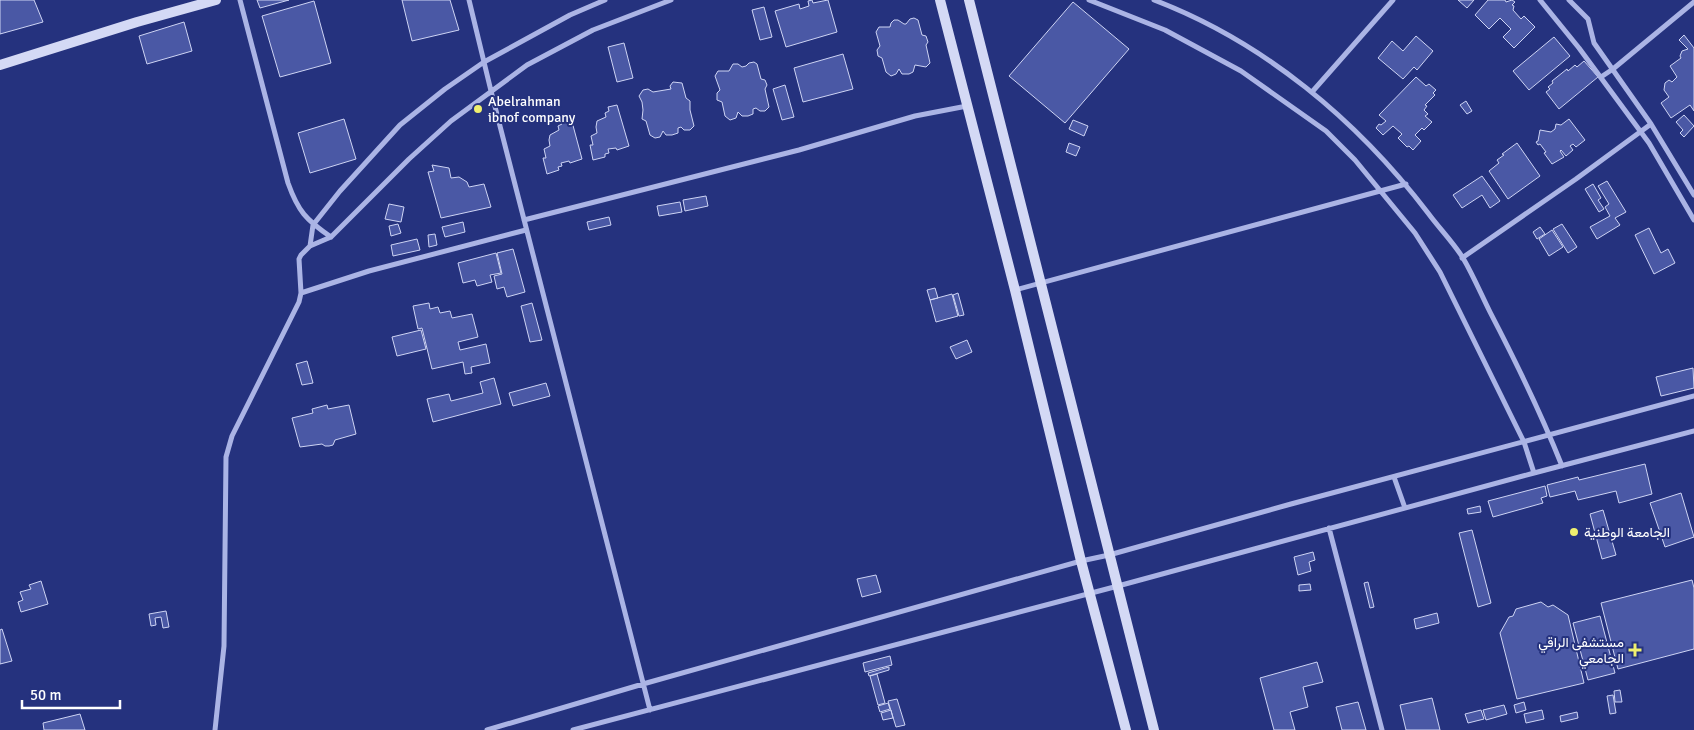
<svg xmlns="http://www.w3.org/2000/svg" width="1694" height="730" font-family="Signika,Vazirmatn,sans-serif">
  <rect width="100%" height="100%" fill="#25327e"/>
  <path fill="#4a58a5" stroke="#ced4f4" d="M0 0H34L43 22 0 34Z
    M257 0H289L260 8Z
    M402 0H450L459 30 412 41Z
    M812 0 813 3 828 0 837 32 786 47 775 11 799 4 800 9 809 6 808 1Z
    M1458 0H1474L1467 8Z
    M1488 0H1505L1506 2 1512 0 1515 2 1512 5 1514 6 1513 10 1521 19 1524 16 1535 27 1514 48 1503 37 1511 29 1500 18 1489 29 1475 15Z
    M314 1 331 63 280 77 262 16Z
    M1073 2 1129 49 1065 123 1009 76Z
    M764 7 772 37 760 40 752 10Z
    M914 18 918 20 922 35 926 36 928 42 926 45 930 63 926 67 915 65 913 72 909 74H902L899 69 896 74 891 76 886 72 882 58 878 56 877 50 880 46 876 32 879 27H890L891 23 894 20H898L904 24H906L910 19Z
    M184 22 192 51 147 64 139 36Z
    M1684 35 1694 48V111L1690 105 1671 118 1661 103 1669 97 1664 90 1665 83 1669 80 1672 82 1677 77 1670 66 1681 58 1680 56 1682 51 1688 49 1679 40Z
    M1416 36 1433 51 1417 70 1414 67 1403 79 1378 58 1392 41 1403 51Z
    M1554 37 1570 56 1529 90 1513 71Z
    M624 43 633 78 617 82 608 47Z
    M843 54 853 89 803 102 794 68Z
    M1584 61 1598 77 1559 109 1546 92 1550 89 1548 87 1553 83 1552 81 1567 69 1568 71 1575 65 1577 67Z
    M754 62 757 64 761 79 765 80 767 85 765 89 769 107 765 111H760L756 108 753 109V114L748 116H742L738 112 736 118 730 120 725 116 722 102 717 100V93L720 90 715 76 718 71H729L733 64H738L742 67 746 66 749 63Z
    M1416 77 1426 86 1429 84 1436 90 1433 93 1435 95 1425 105 1427 106 1424 110 1428 114 1425 116 1432 122 1424 130 1422 128 1415 135 1421 141 1413 150 1409 146 1407 147 1398 138 1402 134 1393 126 1383 135 1376 128 1379 124 1381 125 1386 121 1379 115Z
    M673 82 682 83 686 98 690 101V110L694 126 690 130H684L681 127 678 128V133L672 135H666L663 131 660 137 655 138 650 135 646 121 642 119 643 110 642 102 639 96 643 90 648 89 653 92 671 89 670 86Z
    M785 85 794 117 782 120 773 89Z
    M1466 101 1472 111 1467 114 1460 105Z
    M617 105 629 146 617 150 616 148 608 149 609 153 605 154V157L593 160 590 145H593L591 136 597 133 596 127 597 121 606 117 605 113 609 111 608 107Z
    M1684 115 1694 126 1684 137 1680 133 1683 130 1676 122Z
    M571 118 582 159 570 163 569 161 561 163 562 166 558 167 559 170 547 174 543 158H546L544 149 550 146 549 140 550 135 559 130 558 126 562 124 561 120Z
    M344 119 356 159 310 173 298 133Z
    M1569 119 1585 140 1576 147 1573 144 1570 146 1573 150 1566 156 1561 150 1560 151 1564 157 1552 164 1544 153 1546 152 1540 144 1538 145 1536 142 1538 141 1540 130 1551 132 1555 129 1556 124 1561 125Z
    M1073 120 1088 126 1084 136 1069 129Z
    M1069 143 1080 147 1076 156 1066 152Z
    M1517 143 1540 176 1508 199 1489 171 1499 163 1497 160 1504 155 1502 154Z
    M432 165 449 168 451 178 459 177 467 182 469 187 484 184 491 207 441 218 428 172 434 171Z
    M1482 176 1500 201 1490 208 1482 195 1462 208 1453 195Z
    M1607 181 1626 212 1615 218 1620 225 1597 239 1590 227 1610 216 1605 207 1609 204 1598 186Z
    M1593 184 1601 198 1598 200 1604 209 1599 212 1585 189Z
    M706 196 708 206 685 211 683 200Z
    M680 202 682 212 659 216 657 206Z
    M389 204 404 207 401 222 385 219Z
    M609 217 611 225 589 230 587 222Z
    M463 222 465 232 445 237 442 227Z
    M398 224 401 233 391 236 389 226Z
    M1562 224 1577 247 1568 253 1553 229Z
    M1540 227 1545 234 1537 239 1533 232Z
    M1649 228 1661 253 1668 249 1675 263 1654 274 1635 235Z
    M1552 230 1563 247 1549 256 1539 239Z
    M435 234 437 245 429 247 428 235Z
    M417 239 420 250 393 256 391 245Z
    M513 249 525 292 507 297 504 287 497 289 494 276 502 274 497 253Z
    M496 253 501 273 490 275 492 282 477 286 475 280 463 283 458 263Z
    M935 288 938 298 930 300 927 290Z
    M958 293 964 315 959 316 953 295Z
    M952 294 958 316 936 322 930 300Z
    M429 303 430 309 438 307 440 313 450 311 452 318 472 314 478 337 458 342 460 350 486 344 490 363 471 367 472 373 465 374 463 362 432 369 422 328 418 329 413 306Z
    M532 303 542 340 530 342 521 306Z
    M421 330 426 349 397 356 392 337Z
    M967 340 972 352 956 359 950 347Z
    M307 361 313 383 302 385 296 364Z
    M1693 368 1694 388 1661 396 1656 377Z
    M494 378 501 404 433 422 427 399 449 394 451 401 483 393 480 382Z
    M546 383 550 396 513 406 509 393Z
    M327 405 328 409 349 405 356 434 335 440 333 445 329 446H325L322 444 300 447 292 418 313 413 312 409Z
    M1645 464 1652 494 1619 503 1616 491 1578 500 1575 491 1550 497 1547 485 1578 477 1579 480Z
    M1545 486 1547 496 1541 498 1543 503 1493 517 1488 501Z
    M1681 493 1694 537 1665 547 1650 503Z
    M1480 506 1481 512 1468 514 1467 509Z
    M1603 510 1616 555 1602 559 1590 514Z
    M1472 530 1491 603 1478 607 1459 533Z
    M1313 552 1315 560 1309 562 1311 571 1298 575 1294 557Z
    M876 575 881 592 862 597 857 579Z
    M1692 580 1694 588V649L1618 669 1601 603Z
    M41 581 48 604 21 612 18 602 23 600 20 592 31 589 29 585Z
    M1368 582 1374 607 1370 608 1364 583Z
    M1310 584 1311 590 1299 591V585Z
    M1541 602 1548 607 1553 605 1568 615 1584 683 1517 699 1500 633 1509 617 1513 616 1516 609Z
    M166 611 169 627 163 628 161 617 155 618 156 625 151 626 149 614Z
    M1437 613 1439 623 1416 629 1414 619Z
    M1600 616 1615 673 1588 680 1573 623Z
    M2 629 12 661 0 664V630Z
    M890 656 892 665 865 672 863 663Z
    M1317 662 1323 682 1303 687 1308 707 1290 712 1295 730H1274L1260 678Z
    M889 667V670L869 676 868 673Z
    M877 674 885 703 878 705 870 676Z
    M1620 690 1622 702H1615L1614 691Z
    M1613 695 1616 713 1610 714 1607 696Z
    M1432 698 1440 730H1406L1400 705Z
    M897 699 905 725 896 727 888 701Z
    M1358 702 1366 730H1342L1336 707Z
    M1524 702 1526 710 1516 713 1514 705Z
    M888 703 890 709 880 712 878 706Z
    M1504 705 1507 714 1486 720 1483 710Z
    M891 710 893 718 883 720 881 713Z
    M1481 710 1484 719 1468 723 1465 714Z
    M1542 710 1544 719 1526 723 1524 714Z
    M1577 712 1578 718 1561 722 1560 716Z
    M80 714 85 730H44L43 723Z"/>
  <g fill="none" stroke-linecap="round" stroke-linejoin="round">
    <path stroke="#abb4e5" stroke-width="5" d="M240 0 288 183C298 211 306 220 331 237
      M469 0 491 91 650 710
      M1089 0 1165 30 1241 71 1326 131 1355 160 1415 233 1440 272 1524 442 1534 473
      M1154 0C1264 42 1357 120 1428 213 1439 228 1453 242 1463 258 1473 275 1481 294 1490 312 1516 362 1541 413 1562 466
      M1540 0 1579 48 1649 143 1694 220
      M1569 0 1588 19 1594 43 1651 124 1694 195
      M1601 77 1613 69 1694 2
      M1312 92 1393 0
      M524 220 799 150 915 116 967 106
      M310 246 313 225 340 191 400 125 445 89 484 62 570 15 605 0
      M1462 258 1576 179 1651 124
      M1015 290 1406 184
      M301 293 369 271 526 230
      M1394 477 1405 508
      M1329 528 1382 730
      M215 730 224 646 226 457 232 436 299 302 301 293 299 259 301 255 310 246 331 237 409 159 451 121 527 65 593 30 671 0
      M487 730 643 684 1081 561 1109 555 1291 504 1694 396
      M573 730 1118 586 1534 473 1694 431"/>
    <path stroke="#d4d9f5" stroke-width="10" d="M940 0 1015 290 1081 561 1126 730
      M969 0 1154 730
      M0 65 137 22 216 0"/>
  </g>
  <g fill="#efef6f" stroke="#25327e" stroke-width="2">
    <circle cx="478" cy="109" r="5"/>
    <circle cx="1574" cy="532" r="5"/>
    <path d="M1632.5 642.5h5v5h5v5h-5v5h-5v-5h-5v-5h5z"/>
  </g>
  <g text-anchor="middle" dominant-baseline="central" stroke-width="4" stroke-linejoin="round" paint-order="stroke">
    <g font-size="14" fill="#fff" stroke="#25327e" text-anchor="start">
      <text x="488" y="101">Abelrahman<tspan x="488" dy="16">ibnof company</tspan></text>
      <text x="1584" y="532">الجامعة الوطنية</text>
      <text x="1624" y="642" text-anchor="end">مستشفى الراقي<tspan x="1624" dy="16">الجامعي</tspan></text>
    </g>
  </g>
  <path d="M22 700v8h98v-8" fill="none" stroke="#ffffff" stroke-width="2.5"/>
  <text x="30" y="700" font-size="15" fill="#ffffff" stroke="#25327e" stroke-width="4" paint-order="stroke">50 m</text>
</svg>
